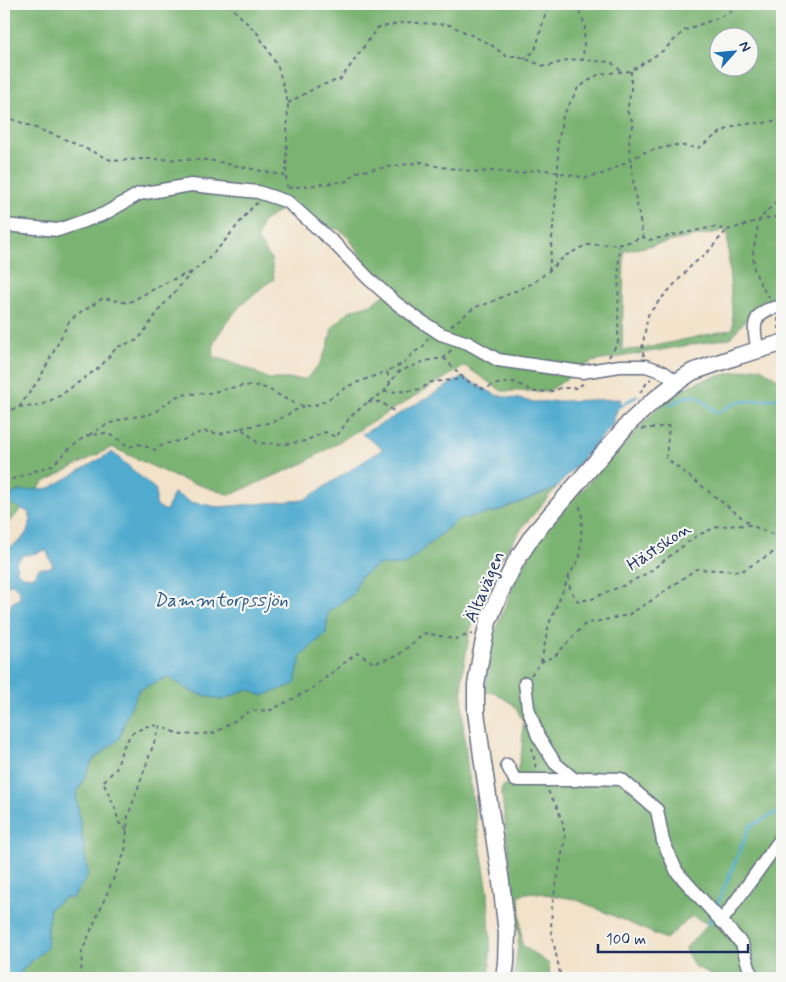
<svg xmlns="http://www.w3.org/2000/svg" width="786" height="982" font-family="Mynerve,sans-serif">
  <rect width="100%" height="100%" fill="#f6f6f2"/>
  <filter id="ink" filterUnits="userSpaceOnUse"><feTurbulence type="fractalNoise" baseFrequency=".02" numOctaves="2"/><feDisplacementMap in="SourceGraphic" scale="10" xChannelSelector="R" yChannelSelector="G"/><feConvolveMatrix kernelMatrix="1 2 1 2 8 2 1 2 1" color-interpolation-filters="sRGB"/></filter>
  <filter id="wash" filterUnits="userSpaceOnUse"><feTurbulence type="fractalNoise" baseFrequency=".0096" numOctaves="4" result="noise"/><feDisplacementMap in="SourceGraphic" scale="20" xChannelSelector="R" yChannelSelector="G"/><feGaussianBlur stdDeviation="1.12" result="paint"/><feColorMatrix in="noise" values="0 0 0 0 0 0 0 0 0 0 0 0 0 0 0 0 0 1.4 0 .05"/><feComposite in="paint" operator="in"/></filter>
  <g filter="url(#wash)">
    <rect width="100%" height="100%" fill="#f2e2c9"/>
    <path fill="#7ab372" stroke="#4a7168" fill-rule="evenodd" d="M4 4H782V293L761 302 730 338 591 362 549 391H502L465 366 304 463 230 495 175 477 112 447 44 482 4 529ZM718 38H748V68H718ZM281 210 300 221 313 225 338 229 348 237 369 267 382 281 388 293 371 304 349 311 332 328 328 346 319 365 306 379H269L249 369 225 360 213 357 214 341 227 322 241 305 260 289 274 279 271 259 257 239 262 222ZM727 230 733 329 642 349 622 350 624 251Z
      M759 367 782 382V978H742L736 974 719 978 694 966 685 949 708 924 692 916 666 939 575 899 532 892 519 895 522 945 549 964 550 978H514L519 936 501 788 508 782 517 771 522 750 523 721 514 705 494 692 485 693 492 639 513 587 539 537 672 392 709 378Z
      M556 488 525 524 490 574 470 631 462 675 463 724 467 764 488 892 490 936V978H18L24 968 47 948V929L50 908 66 897 88 875 76 795 93 760 119 739 127 715 139 690 168 677 192 692 222 700 248 689 301 656 326 633 328 612 353 594 360 577 378 565H405L458 519 495 512Z"/>
    <path fill="#51accf" stroke="#366e96" fill-rule="evenodd" d="M462 377 496 395 534 402 621 399 611 427 556 488 495 512 458 519 405 565H378L360 577 353 594 328 612 326 633 301 656 295 684 262 696 248 689 222 700 192 692 168 677 139 690 127 715 119 739 93 760 76 795 88 875 72 899 66 897 50 908 47 929V948L24 968 18 978H4V624L12 603 20 598 19 591 13 584 4 585V557L10 547 20 541 27 532 31 520 28 512 9 503 10 495 19 491 50 488 112 452 156 490V505L166 511 174 493 190 502 218 507 304 500 383 449 362 434 392 418ZM46 550 53 566 47 568H39L33 577 23 576 17 572 16 562 24 555C32 555 38 552 46 550Z"/>
    <g fill="none" stroke-linecap="round" stroke-linejoin="round">
      <path stroke="#51accf" stroke-width="3" d="M670 405 685 397 697 396 717 413 738 402 763 400 782 397
        M618 407 637 396
        M715 910 750 826 782 810
        M708 924 712 916"/>
    </g>
  </g>
  <g filter="url(#ink)">
    <g fill="none" stroke-linecap="round" stroke-linejoin="round">
      <defs>
        <path id="minor" d="M4 225 58 230 104 214 139 194 191 185 258 192 288 202 334 243 369 279 396 303 418 319 441 334 468 343 498 360 582 372 620 366H646L663 372 677 382
          M758 350C754 334 750 315 770 309 775 307 777 307 782 308
          M525 683 528 708 538 736 555 763 575 780
          M507 765 515 780H575L587 778 621 779 657 810 663 841 677 872 742 944 752 978
          M721 922 780 840 782 839"/>
        <path id="major" d="M504 978 506 963 507 933 501 882 483 763 476 712V685L481 655 488 622 500 593 516 561 533 535 629 423 653 401 677 382 692 372 738 356 782 343"/>
      </defs>
      <use href="#minor" stroke="#666e83" stroke-width="15"/>
      <use href="#major" stroke="#666e83" stroke-width="19"/>
      <path stroke="#666e83" stroke-width="2" stroke-dasharray="4 4" stroke-linecap="butt" d="M228 4 258 34 278 67 288 103 286 176 287 187
        M576 4 585 25 583 60
        M523 59 535 51 548 4
        M631 71V91L627 111 634 124 629 136 630 157 635 194 643 237
        M288 103 319 86 341 79 377 28 406 22 450 25 490 44 506 56H518L546 67 570 59 611 62 621 71
        M4 116 62 138 113 161 143 159 209 160 286 176
        M288 188 347 181 356 172 421 162 440 167 479 172 496 171 518 174 534 170H546L585 178 606 173 645 152 676 145 698 148 721 132 739 124 763 123 782 119
        M549 271 558 173V142L563 116 578 88 599 74 631 71 664 50 685 30 718 18 746 4
        M770 298 761 286 754 269 753 252 759 220 782 195
        M778 318 779 329
        M451 326 475 307 489 303 533 283 549 271 565 256 586 245 623 244 643 237 649 240 714 227 727 230 742 226 759 220 775 217 782 222
        M644 356 642 349 648 315 658 302 671 288 692 265 708 252 718 240 727 230
        M609 357 618 342 619 244
        M444 358 464 379 483 389 497 384 514 382 535 392 554 391 560 388H575L583 384
        M390 384 387 371 404 363 413 353 423 347 428 338
        M384 392 409 391 421 389 431 382 464 379
        M640 393 648 381 651 379
        M368 402H381L395 412
        M19 407 40 378 70 320 103 298 128 303 169 281 191 272
        M4 412 19 407 40 406 61 395 101 366 117 347 138 340 160 309 193 271 208 259 223 243 254 205 258 203
        M241 428 273 422 304 406
        M642 429 669 426 666 458 750 524
        M89 435C100 428 110 422 123 419 132 416 141 417 149 414 161 411 167 401 178 396 187 393 199 394 208 393 224 390 242 384 257 386 274 388 290 406 307 406 323 406 337 392 351 385 363 380 375 376 387 371
        M4 482 53 465 68 450 86 436 105 433 115 437 129 447 139 444 155 450 164 444 183 440 203 431 220 434 241 428 258 443 285 444 305 441 325 432 336 437 351 416 368 402 384 392 398 372 425 361 444 358 452 349
        M569 577 570 590 578 601 592 599 604 593 625 585 649 572 696 536 719 526 750 525 782 538
        M541 662 549 624 569 576 580 557 582 517 579 502
        M531 675 541 662 555 656 585 624 628 615 654 599 696 569 742 571 782 547
        M532 748 536 768
        M548 791 556 805 563 823 565 838 552 906 551 930 561 978
        M127 830 119 823 115 808 103 782 117 768 122 749 132 733 150 725 160 726
        M82 978 81 975 82 951 125 852 128 816 160 726 181 735 215 733 250 711 271 710 310 690 357 653 374 663 397 656 425 633 455 639 472 634"/>
      <use href="#minor" stroke="#fff" stroke-width="12"/>
      <use href="#major" stroke="#fff" stroke-width="16"/>
    </g>
  </g>
  <g text-anchor="middle" dominant-baseline="central" stroke-width="4.5" stroke-linejoin="round" paint-order="stroke">
    <g font-size="18" fill="#1b2f5e" stroke="#f6f6f2">
      <text transform="translate(659 547) rotate(-34)">Hästskon</text>
      <text transform="translate(485 587) rotate(-67)">Ältavägen</text>
    </g>
    <g font-size="19" font-style="italic" fill="#2e5b86" stroke="#f6f6f2">
      <text x="221" y="600">Dammtorpssjön</text>
    </g>
  </g>
  <rect width="786" height="982" fill="none" stroke="#f6f6f2" stroke-width="20"/>
  <g transform="translate(734 52) rotate(63)"><circle r="24" fill="#f6f6f2" stroke="#9ea6b7"/>
  <path d="M0-4L9 19L0 12L-9 19Z" fill="#1f6fb2"/>
  <text y="-8" font-size="14" font-weight="bold" text-anchor="middle" fill="#1b2f5e">N</text>
  </g>
  <path d="M598 944v8h150v-8" fill="none" stroke="#1b2f5e" stroke-width="2.5"/>
  <text x="606" y="944" font-size="15" fill="#1b2f5e" stroke="#f6f6f2" stroke-width="4" paint-order="stroke">100 m</text>
</svg>
